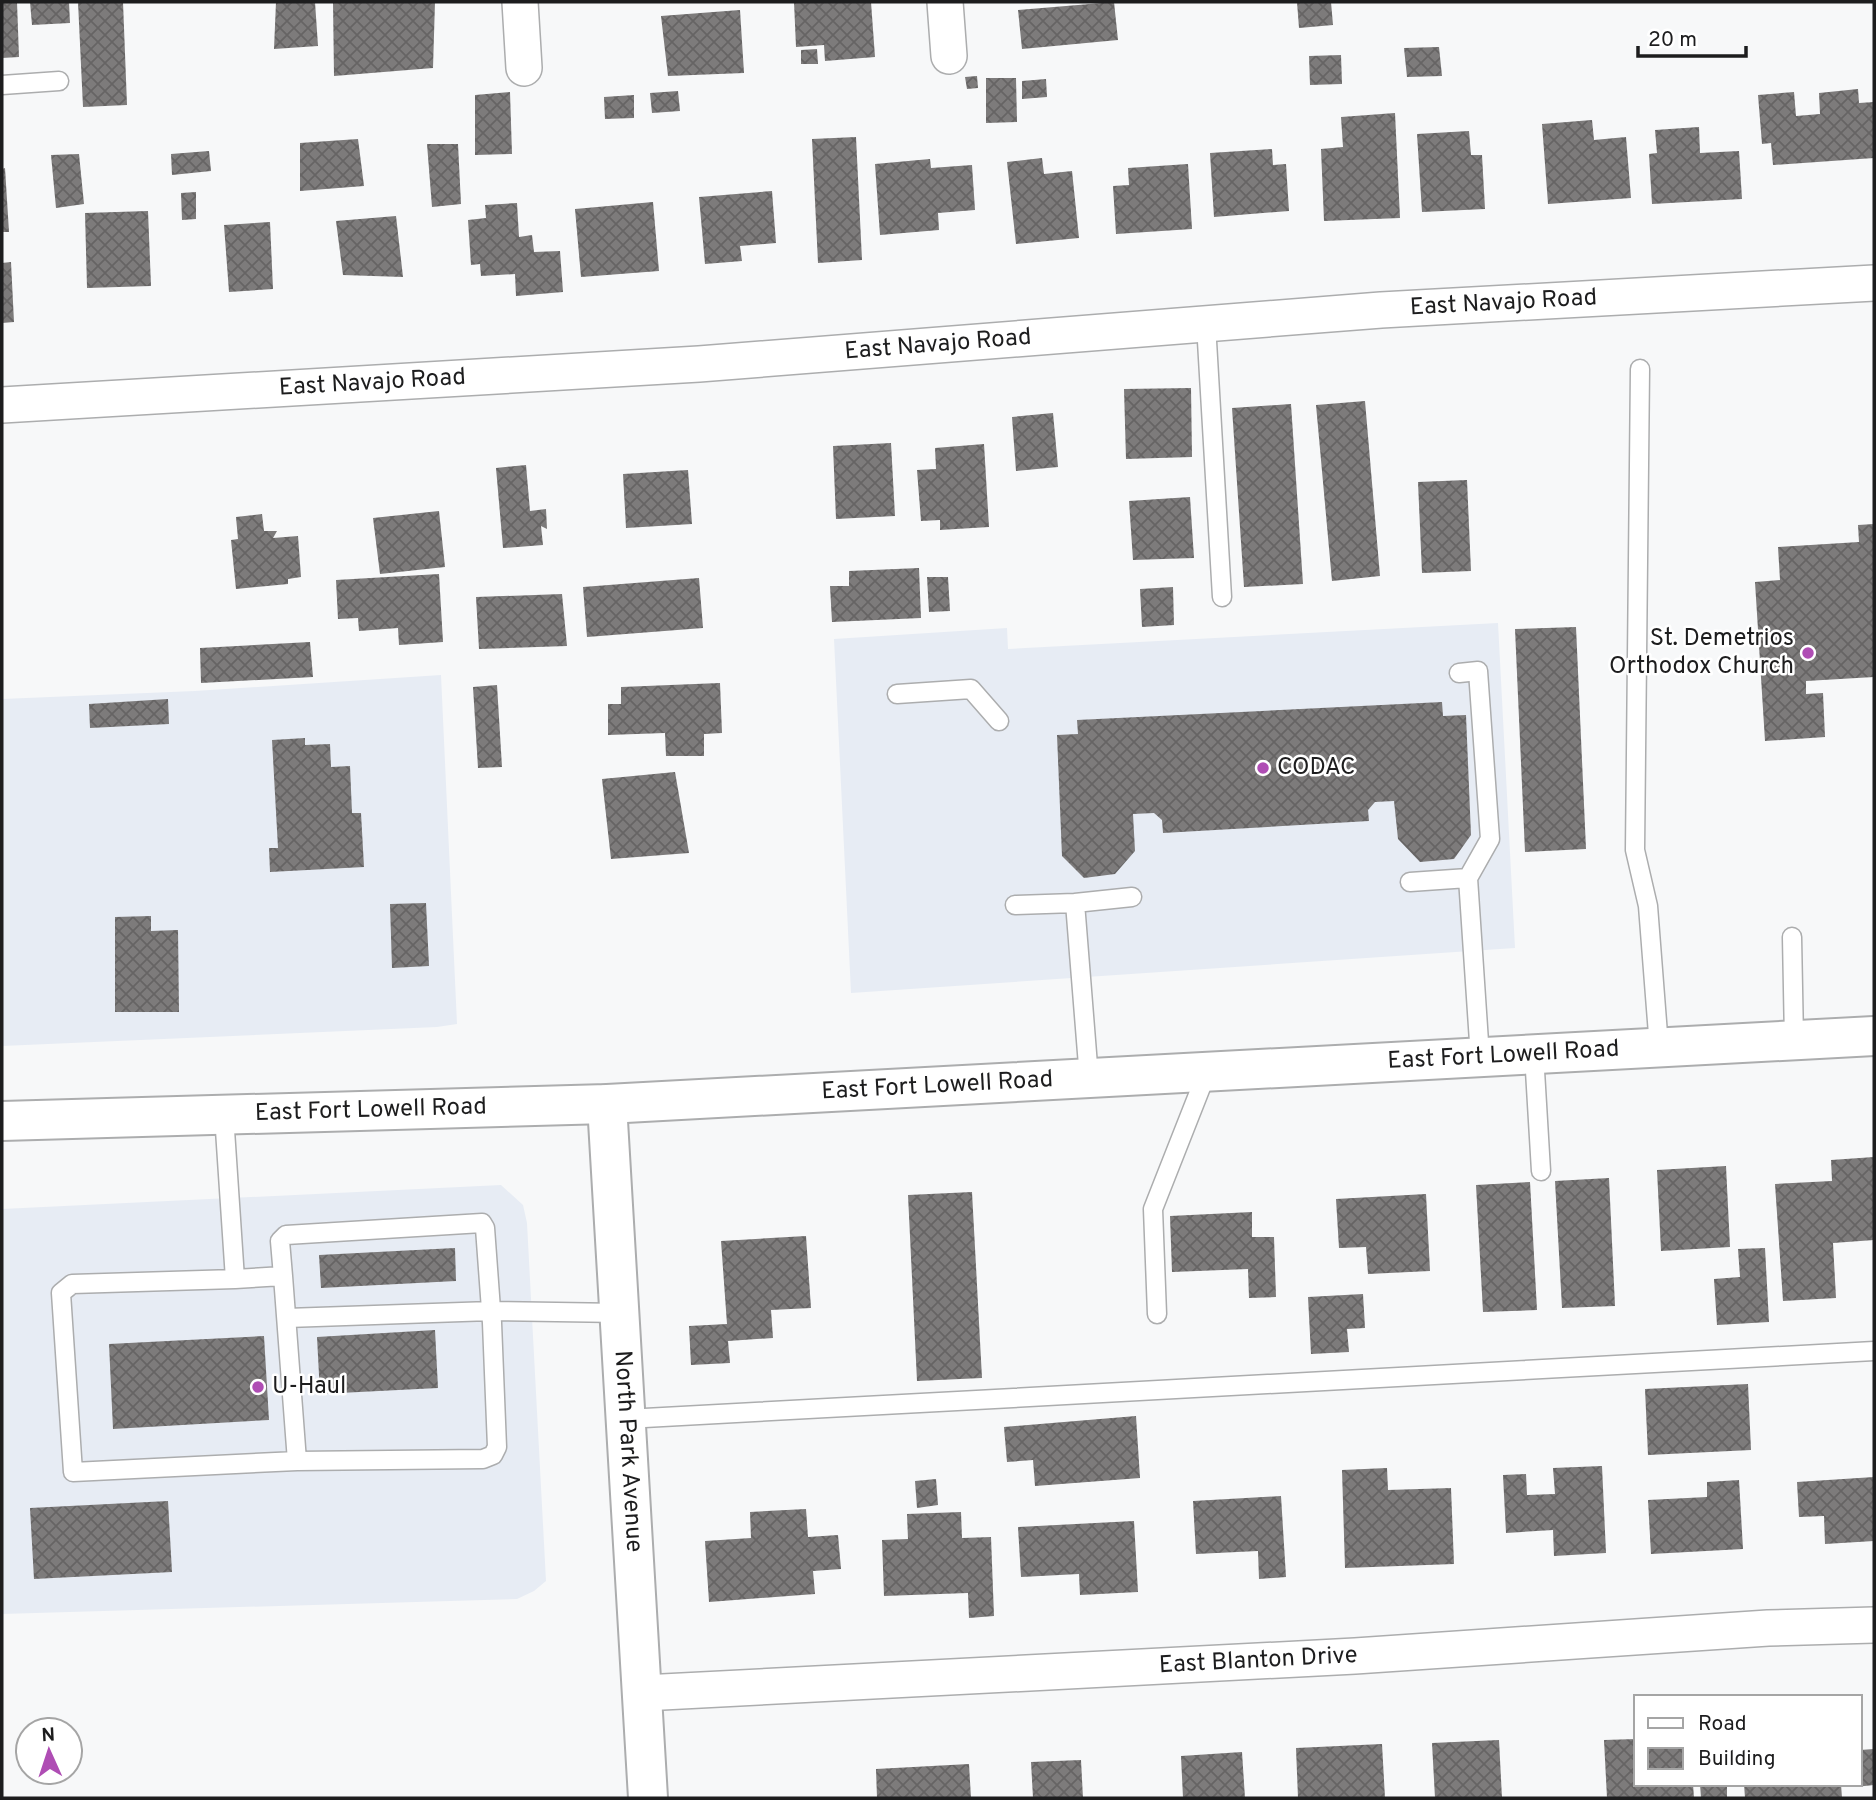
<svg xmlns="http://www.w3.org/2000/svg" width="1876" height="1800" font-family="Overpass,sans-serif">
  <defs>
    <pattern id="building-cross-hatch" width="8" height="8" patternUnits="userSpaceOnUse" patternTransform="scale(1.75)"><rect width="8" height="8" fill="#7d7b7b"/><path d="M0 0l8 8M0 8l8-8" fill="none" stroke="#666464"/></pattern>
  </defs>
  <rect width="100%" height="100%" fill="#f7f8f9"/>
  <path fill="#e7ecf4" d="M1498 623 1515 948 851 993 834 639 1007 628 1008 649Z
    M441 675 457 1024 437 1027 2 1046V699L195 691Z
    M501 1185 523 1205 527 1223 546 1581 534 1591 517 1599 2 1614V1209Z"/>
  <path fill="url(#building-cross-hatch)" d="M2 2H17L19 57 2 58Z
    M30 2H69L70 23 32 25Z
    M78 2H123L127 105 83 107Z
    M276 2H315L318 46 274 49Z
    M333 2H435L433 68 334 76Z
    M794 2H871L875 57 825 61 824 45 796 47Z
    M1114 2 1118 40 1022 49 1018 10Z
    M1297 2H1331L1333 25 1299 28Z
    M740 10 744 73 668 76 661 16Z
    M1439 47 1442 76 1407 77 1404 48Z
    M817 49 818 64H801V50Z
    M1341 55 1342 84 1310 85 1309 56Z
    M977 76 978 88 967 89 965 77Z
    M986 78H1016L1017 122 986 123Z
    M1046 79 1047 97 1022 99V81Z
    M1858 89 1859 103 1874 102V158L1773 165 1771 143 1762 144 1758 95 1794 92 1796 116 1820 114 1819 93Z
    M678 91 680 111 652 113 650 93Z
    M510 92 512 154 475 155V95Z
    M634 95V118L605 119 604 97Z
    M1395 113 1400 218 1324 221 1321 149 1343 147 1341 117Z
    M1592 120 1594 140 1626 137 1631 198 1548 204 1542 124Z
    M1699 127 1700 153 1739 151 1742 199 1652 204 1649 154 1657 153 1655 130Z
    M1469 131 1471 155H1482L1485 209 1422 212 1417 134Z
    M856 137 862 260 818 263 812 139Z
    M358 139 364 186 300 191V143Z
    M427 144H458L461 204 432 207Z
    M1272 149 1273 165 1286 164 1289 211 1214 217 1210 153Z
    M209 151 211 171 172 175 171 154Z
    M79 154 84 204 56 208 51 155Z
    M1042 158 1044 174 1072 171 1079 238 1016 244 1007 162Z
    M930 159 931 168 972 165 975 210 938 213 939 230 880 235 875 164Z
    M1188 164 1192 229 1116 234 1113 186 1129 185 1128 168Z
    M5 168 9 232H2V169Z
    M772 191 776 243 740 246 742 261 705 264 699 197Z
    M196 192V219L182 220 181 193Z
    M653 202 659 271 581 277 575 209Z
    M517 203 519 237 532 235 534 252 560 251 563 292 516 296 515 274 481 276 480 264 471 265 468 220 486 218 485 205Z
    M148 211 151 286 87 288 85 213Z
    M396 216 403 277 343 275 336 221Z
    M270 222 273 289 229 292 224 225Z
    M11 262 14 322 2 323V263Z
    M1191 388 1192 457 1126 459 1124 389Z
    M1365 401 1380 576 1332 581 1316 405Z
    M1291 404 1303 584 1244 587 1232 408Z
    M1053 413 1058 467 1016 471 1012 417Z
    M891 443 895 516 836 519 833 446Z
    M984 444 989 527 940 530V520L921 521 917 470 936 469 935 448Z
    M526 465 530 511 546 509 547 529 541 526 543 545 503 548 496 468Z
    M688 470 692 524 626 528 623 474Z
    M1467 480 1471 571 1422 573 1418 482Z
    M1190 497 1194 558 1133 560 1129 501Z
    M439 511 445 567 380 574 373 518Z
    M262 514 264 531H277L273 538 298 536 301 577 288 579V584L236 589 231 540 238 539 236 517Z
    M1874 524V677L1806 681V694L1823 693 1825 737 1765 741 1755 582 1780 580 1778 547 1859 542 1858 525Z
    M919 568 921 618 832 622 830 586H849V571Z
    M439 574 443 642 399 645 398 628 359 631 358 618 338 619 336 580Z
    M927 577H948L950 611 929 612Z
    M699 578 703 628 587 637 583 587Z
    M1173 587 1174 625 1142 627 1140 589Z
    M562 594 567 646 479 649 476 597Z
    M1576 627 1586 849 1525 852 1515 629Z
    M310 642 313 677 201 683 200 648Z
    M720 683 722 733 704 734V756H666L665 733 608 735V704H621V687Z
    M497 685 502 767 478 768 473 687Z
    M168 699 169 724 90 728 89 704Z
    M1442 702 1443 716 1466 715 1471 835 1454 859 1420 862 1398 839 1394 801 1375 802 1368 810 1369 821 1163 833 1162 820 1154 813 1133 814 1135 851 1115 874 1084 878 1062 856 1057 735 1078 734 1077 720Z
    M305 738V745L330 744 331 767 350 766 352 813H361L364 867 270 872 269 848H278L272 740Z
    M675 772 689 853 611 859 602 779Z
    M426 903 429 966 392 968 390 904Z
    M151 916V931L178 930 179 1012H115V917Z
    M1874 1157V1240L1833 1243 1836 1298 1783 1301 1775 1184 1832 1181 1831 1160Z
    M1726 1166 1730 1247 1661 1251 1657 1170Z
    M1609 1178 1615 1306 1562 1308 1555 1181Z
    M1530 1182 1537 1310 1483 1312 1476 1185Z
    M972 1192 982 1378 917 1381 908 1195Z
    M1426 1194 1430 1271 1368 1274 1366 1247 1339 1248 1336 1199Z
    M1252 1212V1237H1274L1276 1297 1249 1298 1248 1269 1172 1272 1170 1216Z
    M806 1236 811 1308 771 1310 773 1338 728 1341 730 1363 691 1365 689 1326 727 1324 721 1241Z
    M455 1248 456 1281 321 1288 319 1255Z
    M1765 1248 1769 1322 1717 1325 1714 1279 1740 1277 1738 1249Z
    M1363 1294 1365 1328 1347 1329 1349 1352 1311 1354 1308 1297Z
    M435 1330 438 1388 320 1394 317 1337Z
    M264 1336 269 1420 113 1429 109 1344Z
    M1748 1384 1751 1450 1648 1455 1645 1389Z
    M1136 1416 1140 1478 1035 1486 1033 1460 1007 1462 1004 1427Z
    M1602 1466 1606 1553 1554 1556 1553 1530 1506 1533 1503 1475 1526 1474 1527 1495 1555 1494 1553 1468Z
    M1387 1468 1388 1490 1451 1488 1454 1564 1345 1568 1342 1470Z
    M1874 1477V1541L1825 1544 1824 1516 1799 1517 1797 1482Z
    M936 1479 938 1505 917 1508 915 1481Z
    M1739 1480 1743 1549 1651 1554 1648 1500 1707 1497V1482Z
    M1281 1496 1286 1577 1259 1579 1258 1551 1196 1554 1193 1501Z
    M168 1501 172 1572 34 1579 30 1508Z
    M806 1509 808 1537 838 1535 841 1569 813 1571 815 1594 709 1602 705 1541 751 1538 750 1512Z
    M961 1512 962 1538 991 1537 994 1616 969 1618 968 1593 884 1596 882 1540 908 1539 907 1514Z
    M1134 1521 1138 1592 1080 1595 1079 1574 1021 1577 1018 1527Z
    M1636 1739V1784H1693L1694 1798H1607L1604 1740Z
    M1499 1740 1502 1798H1435L1432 1743Z
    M1382 1744 1385 1798H1298L1296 1748Z
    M1874 1749V1785L1855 1787V1784H1860V1750Z
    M1242 1752 1245 1798H1183L1181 1756Z
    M1081 1760 1083 1798H1033L1031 1762Z
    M969 1764 971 1798H877L876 1769Z
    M1700 1784H1727V1798H1701Z
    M1744 1784H1841L1842 1798H1745Z"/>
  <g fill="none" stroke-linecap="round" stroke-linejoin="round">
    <defs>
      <path id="service" d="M2 85 59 81
        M1206 324 1222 597
        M1640 369 1635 850 1648 906 1659 1047
        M1459 673 1478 671 1490 839 1468 878 1480 1057
        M897 694 971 689 999 721
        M1410 882 1468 878
        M1015 905 1075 903
        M1792 937 1794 1040
        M1534 1054 1541 1171
        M1089 1078 1075 903 1132 897
        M224 1115 235 1279 72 1284 61 1293 73 1472 297 1461 483 1459 493 1455 497 1447 492 1323 485 1228 482 1223 286 1235 280 1241 283 1276 235 1279
        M283 1276 297 1461
        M1157 1314 1153 1209 1207 1072
        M287 1318 491 1311 621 1313
        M626 1419 1874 1351"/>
      <g id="minor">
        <path d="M520 2 524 68"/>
        <path d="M945 2 949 56"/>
        <path id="s1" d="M2 405 699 364 1381 310 1874 283"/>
        <path id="s2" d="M643 1693 1355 1656 1768 1628 1874 1625"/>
      </g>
      <g id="tertiary">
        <path id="s3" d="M607 1104 648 1798"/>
      </g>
      <g id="secondary">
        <path id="s4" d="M2 1121 607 1104 1874 1036"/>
      </g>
    </defs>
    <use href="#service" stroke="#acadae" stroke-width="21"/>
    <use href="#minor" stroke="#acadae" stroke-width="38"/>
    <use href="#tertiary" stroke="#acadae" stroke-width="42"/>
    <use href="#secondary" stroke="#acadae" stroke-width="42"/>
    <use href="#service" stroke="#fff" stroke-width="18"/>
    <use href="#minor" stroke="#fff" stroke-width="35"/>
    <use href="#tertiary" stroke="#fff" stroke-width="38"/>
    <use href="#secondary" stroke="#fff" stroke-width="38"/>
  </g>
  <g fill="#af4db4" stroke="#fff" stroke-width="2.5">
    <circle cx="1808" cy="653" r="7"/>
    <circle cx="1263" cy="768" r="7"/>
    <circle cx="258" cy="1387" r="7"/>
  </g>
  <g text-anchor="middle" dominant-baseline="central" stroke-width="5" stroke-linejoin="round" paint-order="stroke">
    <g font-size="24" fill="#1d1d1e" stroke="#fff">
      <text stroke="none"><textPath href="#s1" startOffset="1505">East Navajo Road</textPath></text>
      <text stroke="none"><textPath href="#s1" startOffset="938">East Navajo Road</textPath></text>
      <text stroke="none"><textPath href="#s1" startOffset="371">East Navajo Road</textPath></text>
      <text stroke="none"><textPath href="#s4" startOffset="1503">East Fort Lowell Road</textPath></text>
      <text stroke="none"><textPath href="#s4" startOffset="936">East Fort Lowell Road</textPath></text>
      <text stroke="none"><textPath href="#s4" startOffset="369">East Fort Lowell Road</textPath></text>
      <text stroke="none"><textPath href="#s3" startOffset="348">North Park Avenue</textPath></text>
      <text stroke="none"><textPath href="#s2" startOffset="616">East Blanton Drive</textPath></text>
    </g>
    <g font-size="24" fill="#1d1d1e" stroke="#fff" text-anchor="start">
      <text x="1794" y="639" text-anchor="end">St. Demetrios<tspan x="1794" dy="28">Orthodox Church</tspan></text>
      <text x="1277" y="768">CODAC</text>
      <text x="272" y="1387">U-Haul</text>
    </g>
  </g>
  <rect width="1876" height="1800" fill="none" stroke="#1d1d1e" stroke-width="7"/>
  <rect x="1634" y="1695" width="228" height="91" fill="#ffffff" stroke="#a5a5a5" stroke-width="2"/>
  <rect x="1648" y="1718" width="35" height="10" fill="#ffffff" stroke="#a5a5a5" stroke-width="2"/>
  <text x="1698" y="1730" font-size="21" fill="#1d1d1e">Road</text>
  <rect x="1648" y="1748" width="35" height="21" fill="url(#building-cross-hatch)" stroke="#a5a5a5" stroke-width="2"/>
  <text x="1698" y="1765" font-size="21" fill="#1d1d1e">Building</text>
  <g transform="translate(49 1751) rotate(357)"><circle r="33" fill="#ffffff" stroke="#a5a5a5" stroke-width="2"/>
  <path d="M0-5L12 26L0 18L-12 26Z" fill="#af4db4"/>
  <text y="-10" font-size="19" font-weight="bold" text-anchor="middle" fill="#1d1d1e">N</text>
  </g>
  <path d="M1638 46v10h108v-10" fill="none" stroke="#1d1d1e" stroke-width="3.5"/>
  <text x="1648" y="46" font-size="21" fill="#1d1d1e" stroke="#ffffff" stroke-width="5" paint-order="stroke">20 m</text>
</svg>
